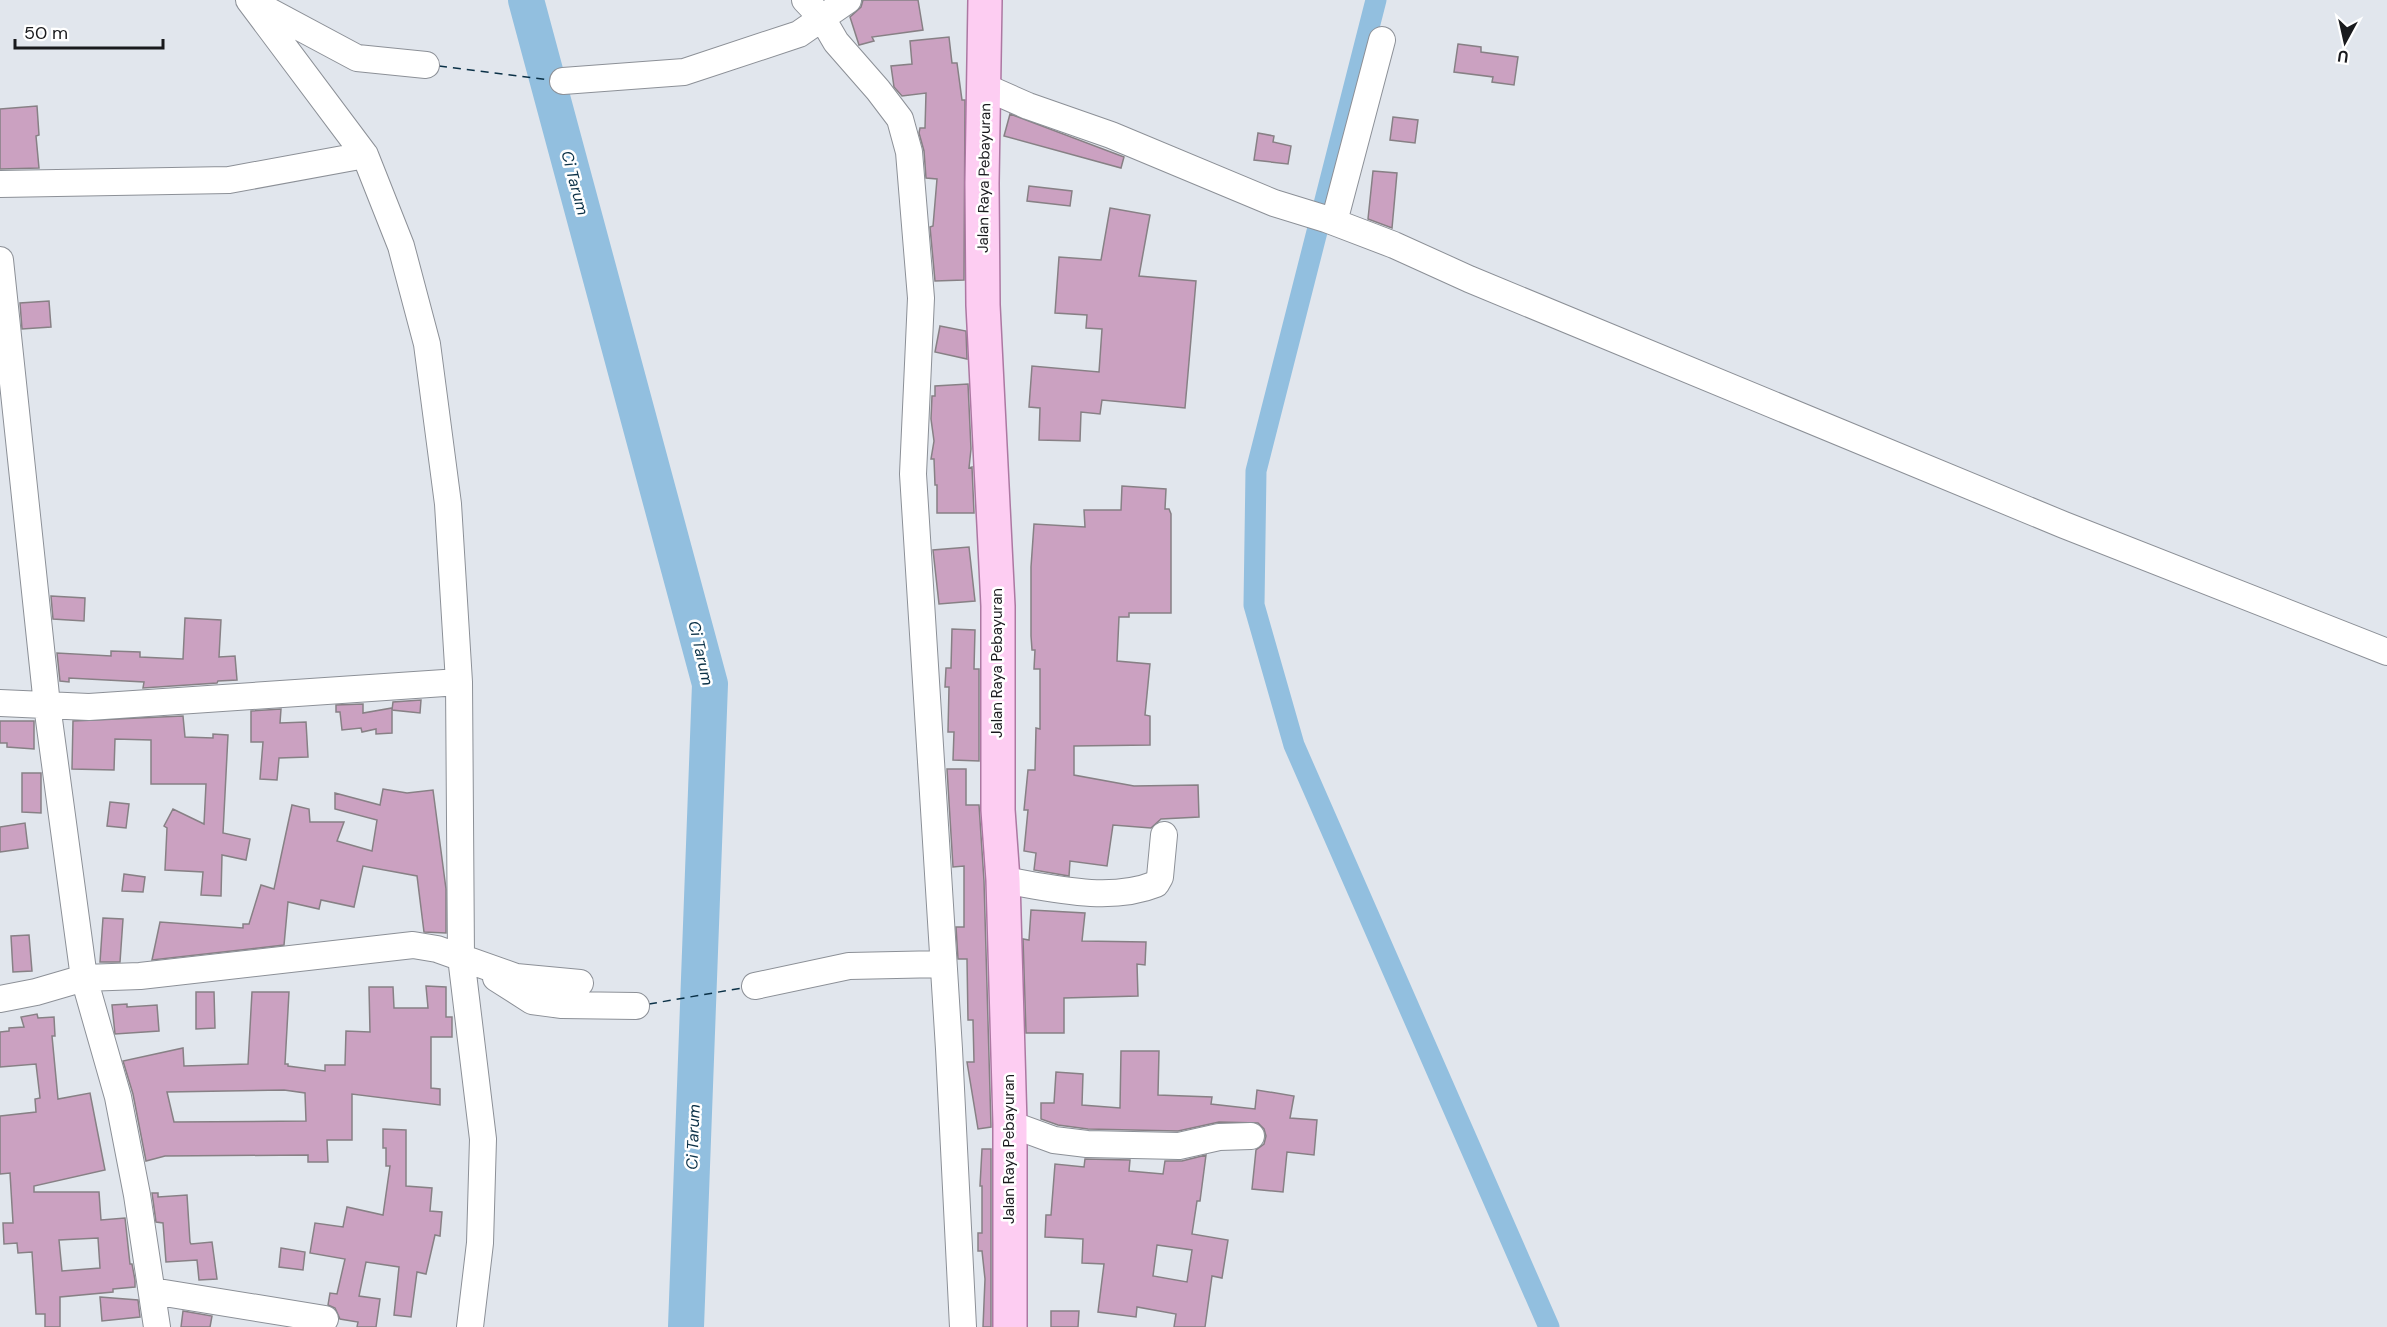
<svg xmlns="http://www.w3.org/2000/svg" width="2387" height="1327" font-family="'DM Sans',sans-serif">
  <rect width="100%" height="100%" fill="#e1e6ed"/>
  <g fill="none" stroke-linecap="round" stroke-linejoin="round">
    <path stroke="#92bfdf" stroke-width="21" d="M1376 0 1256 471 1254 605 1294 745 1549 1327"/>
    <path stroke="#92bfdf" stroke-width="36" d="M526 0 710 684 686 1327"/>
    <path stroke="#0b3147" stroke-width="1.5" stroke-dasharray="8 6" stroke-linecap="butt" d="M439 66 551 80
      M649 1004 742 988"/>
  </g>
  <path fill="#cba1c1" stroke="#878085" stroke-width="1.5" fill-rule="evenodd" d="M863 0H918L923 30 872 37 874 41 859 45 850 17 861 7Z
    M949 37 952 63H957L962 100H965L964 280 935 281 930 227 933 226 937 179 926 178 924 151 919 133 920 128H925L926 93 902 96 894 87 891 66 912 64 910 41Z
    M1458 44 1481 47V52L1518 57 1514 85 1492 82 1493 77 1454 72Z
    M37 106 39 135 36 136 39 168 0 169V109Z
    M1010 114 1124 157 1121 168 1004 136Z
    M1393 117 1418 120 1415 143 1390 140Z
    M1258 133 1274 136 1273 142 1291 146 1288 164 1254 160Z
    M1373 171 1397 173 1392 228 1368 219Z
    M1029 186 1072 191 1070 206 1027 201Z
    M1110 208 1150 215 1139 276 1196 281 1185 408 1102 400 1100 414 1081 412 1080 441 1039 440 1040 408 1029 407 1032 366 1099 372 1102 329 1086 328 1087 315 1055 313 1059 257 1101 260Z
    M49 301 51 327 22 329 20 303Z
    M940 326 966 331 967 359 935 352Z
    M968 384 971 449 969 468 972 467 974 513H937V485H935L934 459H931L934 441 931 419 932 396H935V386Z
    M1122 486 1166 489 1165 509H1169L1171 514V613H1129V617H1119L1117 661 1150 664 1145 715 1150 716V745L1074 746V775L1134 786 1198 785 1199 817 1161 819 1151 828 1113 825 1107 866 1070 861 1069 876 1034 870 1036 853 1024 851 1028 810H1024L1028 770H1035L1036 728 1040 729V669H1034L1035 650H1032L1031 636V567L1034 524 1085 527 1084 510H1121Z
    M969 547 975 601 939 604 933 550Z
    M51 596 85 598 84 621 53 619Z
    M185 618 221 620 219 657 235 656 237 680 218 681 217 683 143 688 144 682 69 678V682L60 681 57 653 111 656V651L140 652V657L183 659Z
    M952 629 975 630 974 669H979V761L953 760 954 732H948L949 687H945L946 668H951Z
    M421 700 420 713 392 710 393 702Z
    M363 704V713L392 708V733L376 734V729L362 732 361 728 342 730 340 712H336V705Z
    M281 709 280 723 306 722 308 757 279 758 277 780 260 779 263 742H251V711Z
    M183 716 185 737 213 738V734L228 735 223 833 250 839 246 860 222 855 221 896 201 895 203 872 165 870 167 828 164 826 173 809 204 824 206 784H151V740L115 739 114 770 72 769 73 721Z
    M0 721H34V749L7 747V743H0Z
    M947 769H966V805H979L984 881 991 1127 978 1129 967 1062H974L973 1020H968L967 959H958L956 927H964V866L953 867Z
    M22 773H41V813L22 812Z
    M383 789 407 793 433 790 446 889V933L424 932 417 876 363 866 354 907 321 900 319 909 288 902 284 945 152 960 160 922 243 928V924H249L261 885 274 889 292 805 309 809 310 822H344L337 841 372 851 377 820 335 809V793L380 805Z
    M110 802 129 804 126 828 107 826Z
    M25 823 28 848 0 852V827Z
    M124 874 145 877 143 892 122 891Z
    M1031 910 1085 913 1082 941 1146 942 1145 965 1137 964 1138 996 1064 998V1033H1026L1023 939 1029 940Z
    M103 918 123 919 120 962H100Z
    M29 935 32 971 13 972 11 936Z
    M426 986 446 987V1017H452V1037H431V1088L440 1089V1105L352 1094V1140H327L328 1162H308V1155L165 1156 146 1161 133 1094 123 1061 183 1048 184 1066 248 1064 252 992H289L285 1064H288V1066L325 1071V1065H345L346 1031 370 1032 369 987H393L394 1008H428ZM284 1090 305 1093 306 1121 174 1122 167 1092Z
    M196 992H214L215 1028 196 1029Z
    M127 1004V1007L157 1005 159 1031 115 1034 112 1005Z
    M37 1014 38 1018 54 1017 55 1036H52L58 1099 90 1093 105 1170 34 1186V1192H99L101 1220 125 1218 130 1264H132L135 1280V1287L113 1289V1292L60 1297V1327H45V1314H36L32 1252 18 1253 17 1243 4 1244 3 1223H13L10 1173 0 1174V1116L36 1112 35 1099 40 1098 36 1064 0 1067V1032L9 1031V1028L24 1027 21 1017ZM98 1238 100 1268 62 1271 59 1240Z
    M1121 1051H1159L1158 1095 1212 1097 1211 1104 1255 1109 1257 1090 1294 1096 1290 1118 1317 1120 1314 1155 1287 1152 1283 1192 1252 1189 1256 1150 1264 1144 1266 1136 1264 1129 1258 1123 1219 1122 1178 1131 1088 1129 1058 1125 1041 1119V1103H1054L1056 1072 1083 1074 1082 1105 1120 1108Z
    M383 1129 406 1130V1186L432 1188 430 1211 442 1212 440 1236 435 1235 426 1274 417 1272 411 1317 394 1315 399 1267 366 1262 359 1296 380 1299 376 1327H357L358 1322 340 1319 335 1308 328 1305 330 1293 337 1294 345 1259 310 1253 315 1223 343 1227 347 1207 383 1215 390 1166H386V1148H383Z
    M982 1149H991V1327H983L985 1279 982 1251H978V1233H982V1186H980Z
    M1206 1155 1200 1201H1197L1192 1234 1228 1240 1222 1278 1212 1276 1205 1327H1174L1176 1314 1137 1307 1136 1317 1098 1312 1104 1264 1082 1263 1083 1239 1045 1237 1046 1215H1051L1055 1164 1084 1167 1085 1159 1130 1160 1129 1171 1163 1174 1165 1161H1182ZM1157 1245 1192 1250 1187 1282 1153 1276Z
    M152 1193H158V1197L187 1195 190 1242 191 1244 212 1242 217 1279 199 1280 197 1260 166 1262 163 1223 156 1222Z
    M281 1248 305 1252 303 1270 279 1267Z
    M100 1297 138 1300 140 1317 102 1321Z
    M183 1311 212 1316 210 1327H181Z
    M1051 1311H1079L1078 1327H1051Z"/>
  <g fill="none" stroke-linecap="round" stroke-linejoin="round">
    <defs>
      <path id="minor" d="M249 0 365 155 401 246 427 344 448 504 459 682 461 957 483 1139 480 1243 470 1327
        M805 0 822 18 836 42 878 90 900 119 909 152 921 298 913 474 949 1049 963 1327
        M256 4 357 58 426 65
        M563 81 684 72 799 34 848 0
        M985 87 1028 106 1111 135 1274 203 1326 219 1394 245 1469 279 2064 525 2387 652
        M0 184 229 180 365 155
        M1334 222 1382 40
        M0 260 47 705 84 978 118 1097 137 1195 157 1327
        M0 703 89 707 459 682
        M1003 880C1051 888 1109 903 1156 884L1160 877 1164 835
        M496 978 532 1001 562 1005 636 1006
        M755 986 849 966 943 964
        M0 999 36 992 84 978 140 976 413 945 437 949 516 977 580 983
        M1010 1124 1054 1140 1087 1144 1179 1146 1219 1137 1251 1136
        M152 1291 325 1319"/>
      <path id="major" d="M985 0 982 183 983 305 998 606V810L1003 880 1010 1124V1327"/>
    </defs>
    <use href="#minor" stroke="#8c9097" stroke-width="28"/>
    <use href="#major" stroke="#ac78a2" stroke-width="36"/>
    <use href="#minor" stroke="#fff" stroke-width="26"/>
    <use href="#major" stroke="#fdcdf2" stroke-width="33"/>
  </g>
  <g text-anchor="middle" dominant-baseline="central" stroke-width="5" stroke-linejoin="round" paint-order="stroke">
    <g font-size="15" fill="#191a1d" stroke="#fff">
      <text transform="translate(984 178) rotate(-89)">Jalan Raya Pebayuran</text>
      <text transform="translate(997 663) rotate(-90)">Jalan Raya Pebayuran</text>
      <text transform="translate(1009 1149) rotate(-90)">Jalan Raya Pebayuran</text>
    </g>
    <g font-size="16" font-style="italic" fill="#0b3147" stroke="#fff">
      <text transform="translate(575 183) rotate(75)">Ci Tarum</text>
      <text transform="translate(701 653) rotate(77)">Ci Tarum</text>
      <text transform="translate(693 1137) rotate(-88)">Ci Tarum</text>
    </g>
  </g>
  <g transform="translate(2345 42) rotate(188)" stroke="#ffffff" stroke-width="4.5" paint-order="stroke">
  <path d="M0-4.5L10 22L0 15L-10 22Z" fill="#191a1d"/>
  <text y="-9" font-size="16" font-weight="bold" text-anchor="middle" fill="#191a1d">U</text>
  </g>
  <path d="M15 39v9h148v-9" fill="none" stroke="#191a1d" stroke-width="3"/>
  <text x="24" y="39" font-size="18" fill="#191a1d" stroke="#ffffff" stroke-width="4.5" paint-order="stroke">50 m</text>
</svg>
